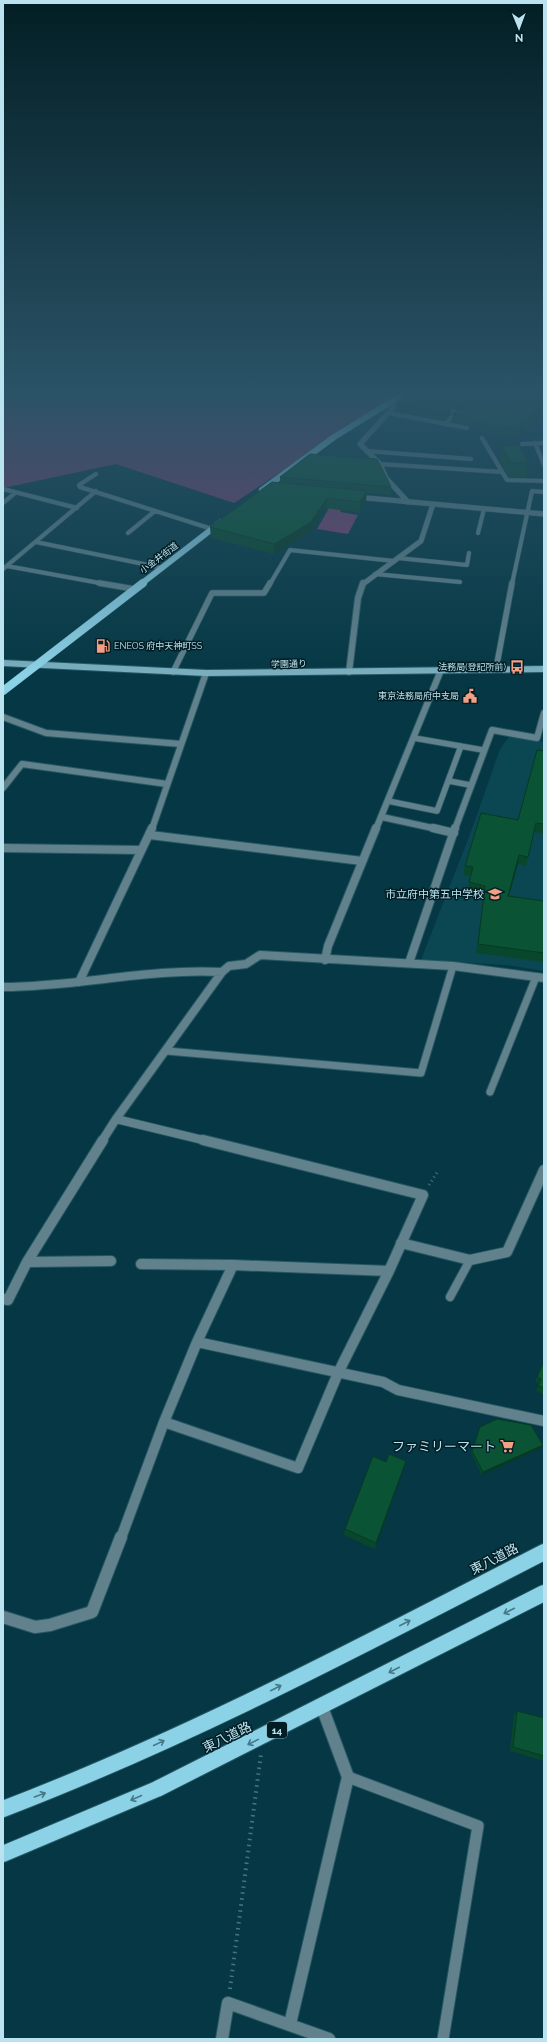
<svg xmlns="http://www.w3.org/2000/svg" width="547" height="2042" font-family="Raleway,'Noto Sans JP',sans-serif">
  <rect width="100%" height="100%" fill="#053844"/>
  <path fill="#0b4753" d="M509 737 544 742V971L506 965 421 960 472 829 500 749Z"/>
  <path fill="#814270" d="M336 496 348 498 340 512 358 515 348 534 317 529Z"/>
  <path fill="#7f3f6e" d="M3 390H404L234 503 116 464 3 488Z"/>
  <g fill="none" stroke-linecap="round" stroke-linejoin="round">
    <defs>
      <path id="lane-far4" d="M448 410 464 414
        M389 413 467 428
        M445 424 457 412
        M482 438 507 480 544 481
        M535 443 544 465
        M522 444 544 443
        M366 451 471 459
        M380 464 502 472
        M96 474 79 485 80 487 212 529
        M3 489 77 508
        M3 503 15 493
        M128 533 155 511
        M478 533 484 509
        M36 542 163 568
        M398 558 467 565 469 553
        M7 566 105 584
        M3 569 96 491
        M375 574 460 582
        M270 584 290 550 394 561
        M512 584 532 491 544 492"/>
      <path id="lane-far3" d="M99 583 134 589
        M496 669 512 583
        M173 672 212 593H264L270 583
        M414 738 483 750
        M449 781 470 785
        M388 801 437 811 461 746"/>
      <path id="lane-far2" d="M167 1051 421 1073 453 966
        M490 1092 536 977"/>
      <path id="lane-far1" d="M450 1297 470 1260"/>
      <path id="lane" d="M348 1777 478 1826 443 2039"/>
      <path id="street-far4" d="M399 397 398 402 360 444 380 464 386 478 408 502
        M356 497 544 514
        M363 584 421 541 433 504"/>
      <path id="street-far3" d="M349 672 358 598 363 583
        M3 717 46 733 181 744
        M3 788 22 764 167 784
        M382 817 437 829
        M152 829 206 673
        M376 829 441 670
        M455 829 492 730 537 738 544 713"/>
      <path id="street-far2" d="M433 828 454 833
        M150 835 362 861
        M3 848 141 850
        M325 960 328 946 376 828
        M409 963 455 828
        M79 982 152 828
        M3 987C77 987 148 968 222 972
        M116 1119 207 1141
        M102 1141 116 1119 222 972 229 966 246 964 260 955 453 966 544 978"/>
      <path id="street-far1" d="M401 1243 470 1260 507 1252 544 1170
        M27 1262 111 1261
        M141 1264 233 1265 389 1271
        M3 1299 8 1300 27 1262 103 1140
        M197 1342 233 1265
        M164 1422 298 1468 338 1373 389 1271 423 1195 203 1140
        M121 1538 164 1422 197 1342 383 1382 398 1390 544 1421"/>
      <path id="street" d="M3 1617 35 1627 50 1625 92 1612 121 1537
        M290 2024 348 1777 322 1707
        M222 2039 228 2003 329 2039"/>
      <path id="secondary" d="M3 663 206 673 544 669"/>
      <path id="primary-far2" d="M262 490 334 437 410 390
        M141 584 221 522"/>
      <path id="primary-far1" d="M3 691 143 583"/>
      <path id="primary" d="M3 1809C191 1737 365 1644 544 1552
        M3 1854 157 1789 544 1593"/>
    </defs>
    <use href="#lane-far4" stroke="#265763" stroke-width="5"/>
    <use href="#lane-far3" stroke="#265763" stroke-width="7"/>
    <use href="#lane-far2" stroke="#265763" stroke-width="9"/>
    <use href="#lane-far1" stroke="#265763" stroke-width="10"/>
    <use href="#lane" stroke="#265763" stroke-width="13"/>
    <use href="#street-far4" stroke="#265763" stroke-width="6"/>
    <use href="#street-far3" stroke="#265763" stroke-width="8"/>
    <use href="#street-far2" stroke="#265763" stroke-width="10"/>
    <use href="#street-far1" stroke="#265763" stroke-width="12"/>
    <use href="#street" stroke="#265763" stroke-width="14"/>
    <use href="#secondary" stroke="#265763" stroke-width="8"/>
    <use href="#primary-far2" stroke="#265763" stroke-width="7"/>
    <use href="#primary-far1" stroke="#265763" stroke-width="9"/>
    <use href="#primary" stroke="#265763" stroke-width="18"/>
    <path stroke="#467581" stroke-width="3" stroke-dasharray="1 3.5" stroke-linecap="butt" d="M429 1185 438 1171"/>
    <path stroke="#467581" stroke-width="4" stroke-dasharray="1.5 4.5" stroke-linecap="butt" d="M230 1989 261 1754"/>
    <use href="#lane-far4" stroke="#61828c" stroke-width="4"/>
    <use href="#lane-far3" stroke="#61828c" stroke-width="5.5"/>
    <use href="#lane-far2" stroke="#61828c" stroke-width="7"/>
    <use href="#lane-far1" stroke="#61828c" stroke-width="8"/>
    <use href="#lane" stroke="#61828c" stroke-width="11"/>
    <use href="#street-far4" stroke="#61828c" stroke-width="5"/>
    <use href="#street-far3" stroke="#61828c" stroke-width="6"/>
    <use href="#street-far2" stroke="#61828c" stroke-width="8"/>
    <use href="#street-far1" stroke="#61828c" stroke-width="10"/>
    <use href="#street" stroke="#61828c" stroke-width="12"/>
    <use href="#secondary" stroke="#7aafbf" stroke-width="6"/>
    <use href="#primary-far2" stroke="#8cd2e7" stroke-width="6"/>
    <use href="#primary-far1" stroke="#8cd2e7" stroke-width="8"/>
    <use href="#primary" stroke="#8cd2e7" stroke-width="16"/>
  </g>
  <path fill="#09472d" d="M407 390H544V414L540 413 533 423 530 422 527 428 524 427 519 434 496 436 473 428 468 425 452 422 453 414 459 409H458L451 408 450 414 444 420 396 411V404L405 395V392Z
    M502 446 528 463 526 477H509L500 460Z
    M280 477 391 487V495L366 493V501L360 513 326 508 311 532 274 554 211 538 210 527 280 482Z
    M544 751V834L534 832 526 866 518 864 509 896 544 901V962L476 953 484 895 467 891 471 876 463 875 465 866 518 820Z
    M544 1360V1394L536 1391 539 1384 535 1382Z
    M480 1427 543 1445 541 1448 482 1475 471 1453Z
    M406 1461 404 1467 375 1549 344 1535 345 1529 386 1462Z
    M517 1711 544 1718V1761L510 1751 514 1715Z"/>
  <path fill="#073a24" d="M541 406 540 413 533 423 534 415Z
    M451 407 450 414 444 420 445 413Z
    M532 415 530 422 527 428 528 421Z
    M525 420 524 427 519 434 520 426Z
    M367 491 366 501 360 513V502Z
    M327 498 326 508 311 532 274 554V544Z
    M519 855 518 864 506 905 508 896Z
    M543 1445 541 1448 482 1475 483 1472Z
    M406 1461 404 1467 375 1549 376 1543Z"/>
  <path fill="#0a5334" stroke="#073a24" d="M407 390H442L509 406 513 404 511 399 472 390H533L544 393V406H541L534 415H532L528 421 525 420 520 426 498 428 474 421 469 417 453 414 459 409 466 410 469 408 468 404 458 401 447 400 446 405 451 407 445 413 396 404 407 392H405Z
    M518 445 528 463H511L502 446Z
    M310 454 377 459 391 487 280 477Z
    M272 482 367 491 360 502 327 498 311 522 274 544 210 527Z
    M537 750 544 751V824L536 823 528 857 519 855 508 896 544 901V953L478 944 485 886 469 882 473 867 465 866 481 813 518 820Z
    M544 1361V1388L538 1386 541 1379 537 1377Z
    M497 1419 531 1425 543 1445 483 1472 472 1451 480 1427Z
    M389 1454 406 1461 376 1543 345 1529 373 1456 386 1462Z
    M517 1711 544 1718V1756L513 1747Z"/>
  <defs><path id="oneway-shaft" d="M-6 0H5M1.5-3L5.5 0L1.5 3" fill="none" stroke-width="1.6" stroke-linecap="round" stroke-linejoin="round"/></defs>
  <g stroke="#477886">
    <use href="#oneway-shaft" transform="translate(509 1611) rotate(153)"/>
    <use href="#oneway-shaft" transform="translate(405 1623) rotate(-27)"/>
    <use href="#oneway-shaft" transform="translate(394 1670) rotate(153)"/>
    <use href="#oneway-shaft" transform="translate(276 1688) rotate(-27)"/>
    <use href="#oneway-shaft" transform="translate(253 1742) rotate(154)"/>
    <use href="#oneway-shaft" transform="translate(159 1743) rotate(-25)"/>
    <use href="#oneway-shaft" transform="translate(40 1795) rotate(-20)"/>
    <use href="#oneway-shaft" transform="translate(136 1798) rotate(156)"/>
  </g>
  <linearGradient id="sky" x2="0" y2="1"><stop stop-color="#031f25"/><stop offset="0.58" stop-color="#2a5367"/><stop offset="1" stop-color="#2a5367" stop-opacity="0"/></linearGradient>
  <rect width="547" height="676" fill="url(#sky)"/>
  <defs>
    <symbol id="fuel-bare" viewBox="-9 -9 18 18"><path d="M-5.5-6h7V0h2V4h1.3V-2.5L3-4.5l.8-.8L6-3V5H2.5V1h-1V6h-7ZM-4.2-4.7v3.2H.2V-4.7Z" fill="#f39f84" stroke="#021d24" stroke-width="2.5" paint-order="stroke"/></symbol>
    <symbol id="bus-bare" viewBox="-9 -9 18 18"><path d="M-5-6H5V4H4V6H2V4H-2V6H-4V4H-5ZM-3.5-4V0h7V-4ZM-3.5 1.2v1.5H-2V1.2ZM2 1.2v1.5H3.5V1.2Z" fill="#f39f84" stroke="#021d24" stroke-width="2.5" paint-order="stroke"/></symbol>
    <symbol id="civic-bare" viewBox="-9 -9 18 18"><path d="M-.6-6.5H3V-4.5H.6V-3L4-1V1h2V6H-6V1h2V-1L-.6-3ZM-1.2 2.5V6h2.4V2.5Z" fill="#f39f84" stroke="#021d24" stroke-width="2.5" paint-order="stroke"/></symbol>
    <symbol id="school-bare" viewBox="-9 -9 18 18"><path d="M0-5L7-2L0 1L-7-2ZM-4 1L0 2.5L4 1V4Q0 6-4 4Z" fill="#f39f84" stroke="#021d24" stroke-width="2.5" paint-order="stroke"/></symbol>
    <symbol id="supermarket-bare" viewBox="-9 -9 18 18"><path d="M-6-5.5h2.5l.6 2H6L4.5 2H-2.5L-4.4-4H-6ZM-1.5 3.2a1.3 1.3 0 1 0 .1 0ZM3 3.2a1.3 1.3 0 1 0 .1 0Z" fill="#f39f84" stroke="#021d24" stroke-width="2.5" paint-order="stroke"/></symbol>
  </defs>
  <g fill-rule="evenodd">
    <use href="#fuel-bare" x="93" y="636" width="20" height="20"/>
    <use href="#bus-bare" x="507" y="657" width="20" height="20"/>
    <use href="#civic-bare" x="460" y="686" width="20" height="20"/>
    <use href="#school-bare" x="485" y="884" width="20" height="20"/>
    <use href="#supermarket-bare" x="497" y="1436" width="20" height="20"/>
  </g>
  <g text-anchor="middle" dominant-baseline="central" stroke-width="3" stroke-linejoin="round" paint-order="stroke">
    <g font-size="9" fill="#bbe3ef" stroke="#021d24">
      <text transform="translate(159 558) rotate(-37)">小金井街道</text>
      <text transform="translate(289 664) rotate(-1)">学園通り</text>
    </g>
    <g font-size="9" fill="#bbe3ef" stroke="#021d24" text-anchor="end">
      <text x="114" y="646" text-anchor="start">ENEOS 府中天神町SS</text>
      <text x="506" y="667">法務局(登記所前)</text>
      <text x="459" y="696">東京法務局府中支局</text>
    </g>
    <rect fill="#021d24" stroke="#84a8b2" stroke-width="1" x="267" y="1722" width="20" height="16" rx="3"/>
    <g font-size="10" font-weight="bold" fill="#bbe3ef">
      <text x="277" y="1730">14</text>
    </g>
    <g font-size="11" fill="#bbe3ef" stroke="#021d24" text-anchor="end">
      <text x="484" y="894">市立府中第五中学校</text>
    </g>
    <g font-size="13" fill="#bbe3ef" stroke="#021d24" text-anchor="end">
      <text x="496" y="1446">ファミリーマート</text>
    </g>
    <g font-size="13" fill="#bbe3ef" stroke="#021d24">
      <text transform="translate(494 1559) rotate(-27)">東八道路</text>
      <text transform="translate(227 1737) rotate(-26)">東八道路</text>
    </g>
  </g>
  <rect width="547" height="2042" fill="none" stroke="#bbe3ef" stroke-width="8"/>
  <g transform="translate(519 28) rotate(179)" stroke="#021d24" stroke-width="3" paint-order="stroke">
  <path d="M0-3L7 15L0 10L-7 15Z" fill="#bbe3ef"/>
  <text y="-6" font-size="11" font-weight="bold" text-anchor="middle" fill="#bbe3ef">N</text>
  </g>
</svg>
